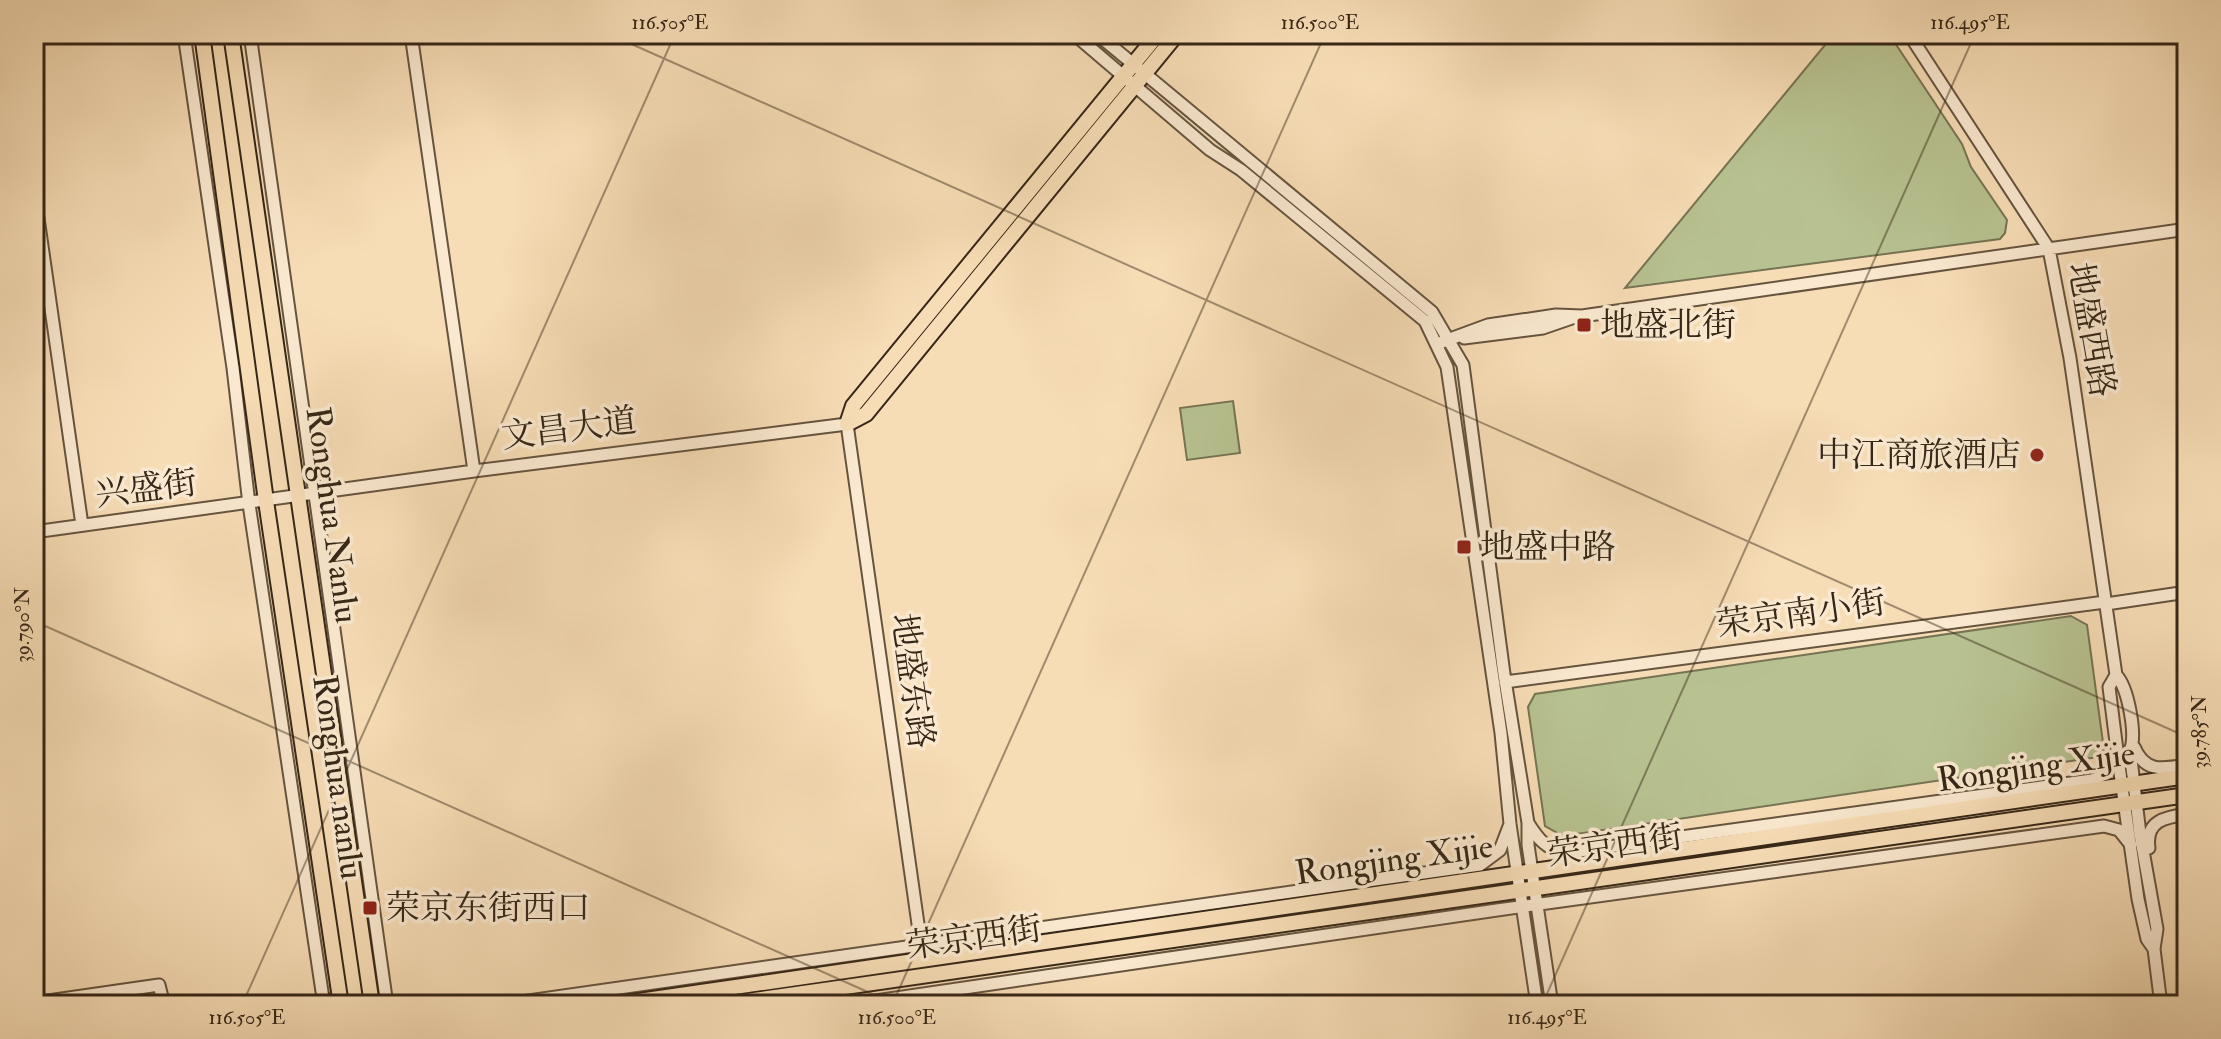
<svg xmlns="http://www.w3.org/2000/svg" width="2221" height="1039" font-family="'IM FELL Double Pica','Noto Serif SC',serif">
  <rect width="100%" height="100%" fill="#f7ddb6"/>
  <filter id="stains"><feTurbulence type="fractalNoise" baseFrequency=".0025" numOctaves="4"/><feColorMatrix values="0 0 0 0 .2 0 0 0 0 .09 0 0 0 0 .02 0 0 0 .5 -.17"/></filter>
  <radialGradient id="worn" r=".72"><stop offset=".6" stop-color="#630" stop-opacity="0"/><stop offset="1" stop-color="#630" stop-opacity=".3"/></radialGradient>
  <path fill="#b8c291" stroke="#777454" stroke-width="2" d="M1834 34H1889L1962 144 1971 167 2007 220 2005 233 2000 239 1625 288Z
    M1233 401 1240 453 1187 460 1180 408Z
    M2071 616 2087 625 2104 750 2098 757 1563 836 1545 826 1528 707 1535 694Z"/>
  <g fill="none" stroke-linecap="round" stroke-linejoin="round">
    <defs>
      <path id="minor" d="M184 34 233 368 249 504 324 1005
        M250 34 387 1005
        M411 34 474 471
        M1074 34 1210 150 1241 170 1425 321 1447 367 1501 733 1510 824 1537 1005
        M1097 34 1432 312 1463 365 1504 674 1528 823V845L1552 1005
        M1909 34 2049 249 2070 358 2116 675C2128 687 2137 735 2130 751L2140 834 2157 929 2154 949 2161 1005
        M34 190 82 525
        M1464 338 1543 328 1572 318
        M1442 342 1488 325 1556 315 1582 316 2187 229
        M34 532 474 471 847 424 921 945
        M2106 604 2187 592
        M2116 675 2109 687 2119 766 2138 899 2147 939 2154 949
        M1505 682 2105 602
        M2134 747C2145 773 2162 769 2187 765
        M1528 823C1538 839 1546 849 1565 853L2092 780C2107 775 2114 766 2117 751
        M2149 848C2145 821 2165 817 2187 814
        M34 1003 159 985 164 1005
        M500 1005 1480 865 1500 850 1510 824
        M848 1005 1497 910 2104 826 2119 830 2131 845"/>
      <path id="major" d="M202 34 266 501 341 1005
        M231 34 372 1005
        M847 424 866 414 1177 34
        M847 424 853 406 1158 34
        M323 1005V999
        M611 1005 2187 776
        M719 1005 2187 795"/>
    </defs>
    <use href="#minor" stroke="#66543f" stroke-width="15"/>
    <use href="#major" stroke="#362717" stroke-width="18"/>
    <use href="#minor" stroke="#fae9d0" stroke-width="11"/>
    <use href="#major" stroke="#f7ddb6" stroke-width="14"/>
  </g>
  <path fill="none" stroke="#362717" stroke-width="2" stroke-opacity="0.45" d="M609 34 2187 737M34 621 897 1005M242 1005 675 34M892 1005 1325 34M1542 1005 1975 34"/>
  <g fill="#8f2418" stroke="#fae9d0" stroke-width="3">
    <rect x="1576" y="317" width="16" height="16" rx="4"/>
    <circle cx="2037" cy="455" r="8"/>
    <rect x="1456" y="539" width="16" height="16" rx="4"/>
    <rect x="362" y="900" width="16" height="16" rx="4"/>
  </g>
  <g text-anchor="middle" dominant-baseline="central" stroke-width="7" stroke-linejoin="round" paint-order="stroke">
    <g font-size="34" fill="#362717" stroke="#fae9d0" text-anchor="start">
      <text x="1600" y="325">地盛北街</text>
      <text x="2021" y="455" text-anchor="end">中江商旅酒店</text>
      <text x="1480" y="547">地盛中路</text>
      <text x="386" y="908">荣京东街西口</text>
    </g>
    <g font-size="34" fill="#362717" stroke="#fae9d0">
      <text transform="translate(2091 330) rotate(80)">地盛西路</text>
      <text transform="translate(569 429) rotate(-7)">文昌大道</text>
      <text transform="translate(146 489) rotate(-7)">兴盛街</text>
      <text transform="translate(332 515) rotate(82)">Ronghua Nanlu</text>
      <text transform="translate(1801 614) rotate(-8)">荣京南小街</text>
      <text transform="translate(912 681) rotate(82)">地盛东路</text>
      <text transform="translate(2036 767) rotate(-8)">Rongjing Xijie</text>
      <text transform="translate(338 777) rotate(82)">Ronghua nanlu</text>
      <text transform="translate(1615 846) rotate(-8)">荣京西街</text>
      <text transform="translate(1394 860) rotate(-8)">Rongjing Xijie</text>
      <text transform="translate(974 938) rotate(-8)">荣京西街</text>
    </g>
  </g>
  <rect width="2221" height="1039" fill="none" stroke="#f7ddb6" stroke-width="88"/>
  <rect x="44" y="44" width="2133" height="951" fill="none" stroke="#362717" stroke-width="3"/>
  <g font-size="20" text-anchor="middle" fill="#362717">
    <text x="670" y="29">116.505°E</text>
    <text x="1320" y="29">116.500°E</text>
    <text x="1970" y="29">116.495°E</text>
    <text transform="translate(22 625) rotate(-90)" y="7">39.790°N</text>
    <text transform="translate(2199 732) rotate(-90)" y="7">39.785°N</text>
    <text x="247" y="1024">116.505°E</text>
    <text x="897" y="1024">116.500°E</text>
    <text x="1547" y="1024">116.495°E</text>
  </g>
  <rect width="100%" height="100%" filter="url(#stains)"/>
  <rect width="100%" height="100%" fill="url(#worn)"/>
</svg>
